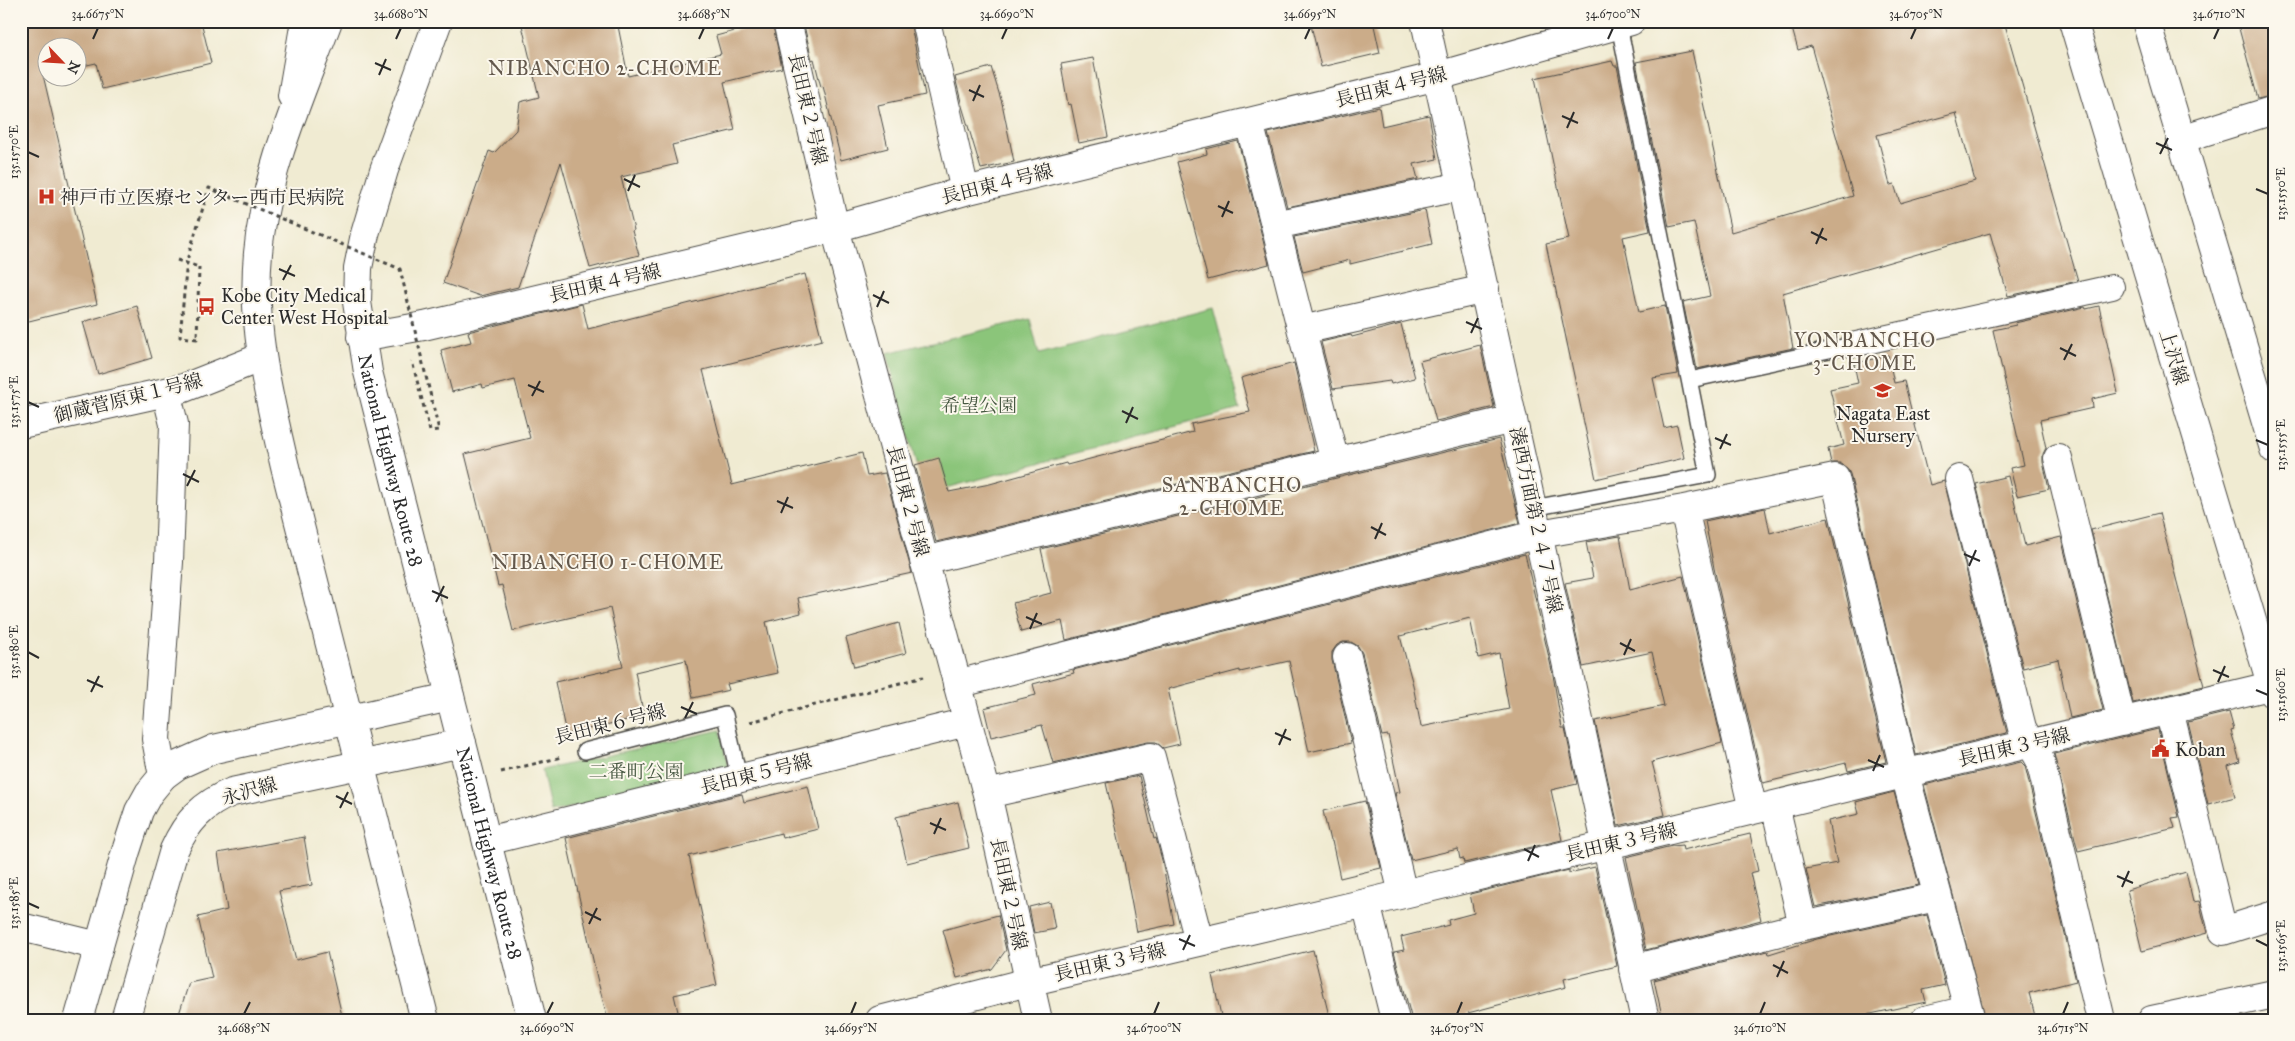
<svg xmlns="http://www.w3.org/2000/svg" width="2295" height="1041" font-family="'IM FELL Great Primer','Noto Serif JP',serif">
  <rect width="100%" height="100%" fill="#fbf7ec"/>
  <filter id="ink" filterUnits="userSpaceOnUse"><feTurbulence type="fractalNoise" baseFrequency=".02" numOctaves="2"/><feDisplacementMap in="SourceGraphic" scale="10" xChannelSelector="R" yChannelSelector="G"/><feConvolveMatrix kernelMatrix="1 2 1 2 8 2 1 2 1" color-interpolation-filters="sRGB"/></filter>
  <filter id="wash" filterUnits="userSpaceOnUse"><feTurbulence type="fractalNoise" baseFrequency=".0096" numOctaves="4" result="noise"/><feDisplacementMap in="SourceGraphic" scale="20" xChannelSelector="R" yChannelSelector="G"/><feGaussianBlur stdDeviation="1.12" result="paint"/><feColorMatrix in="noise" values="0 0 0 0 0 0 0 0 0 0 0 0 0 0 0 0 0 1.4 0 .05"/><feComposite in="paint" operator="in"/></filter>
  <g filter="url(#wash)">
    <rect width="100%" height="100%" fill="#f0ebd2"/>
    <path fill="#8bc57a" stroke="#5b7852" d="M1213 308 1240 409 924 494 887 353 1030 319 1039 354Z
      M720 730 729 772 551 812 542 770Z"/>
    <g id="blocks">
      <path fill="#cbac89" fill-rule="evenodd" d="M21 21H201L211 63 102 89 96 63 78 67V48H48V74L43 75 97 304 21 323Z
        M521 21H617L628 76 721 54 716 36 772 21 782 68 724 82 735 130 672 145 677 164 621 177 634 230 632 231 639 255 590 268 561 162 518 287 480 296 443 283 489 151 494 153 516 130 520 102 539 97Z
        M803 21H910L925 95 878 105 888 148 841 160 823 86 821 87 814 59 812 60Z
        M1310 21H1373L1380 53 1321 67Z
        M1790 21H2004L2078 281 2008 296 1990 233 1783 293 1793 348 1697 369 1683 302 1710 296 1694 222 1669 227 1636 62 1692 51 1731 232 1853 196 1811 46 1798 50ZM1956 113 1975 181 1900 203 1894 184 1890 185 1877 135Z
        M2237 21H2274V95L2258 99Z
        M1093 58 1108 137 1079 143 1071 104 1068 105 1061 64Z
        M1612 61 1614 66H1617L1650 231 1623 237 1639 312 1665 306 1678 374 1653 378 1664 428 1677 425 1684 458 1596 479 1546 244 1569 239 1535 78Z
        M991 67 1002 103 1014 162 981 169 962 106 955 77Z
        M1379 107 1382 126 1429 115 1437 159 1414 164 1418 179 1287 207 1268 133Z
        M1238 141 1269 264 1208 280 1177 162 1207 154 1206 149Z
        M1425 210 1432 244 1350 264V260L1303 272 1294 237Z
        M805 274 822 340 703 370 732 485 862 453 867 476 885 473 912 573 798 598 801 613 766 622 778 673 727 684 729 690 693 698 686 660 635 672 644 716 566 734 555 682 623 667 610 608 513 631 502 585 498 586 465 454 530 438 515 380 483 388 482 384 452 392 441 350 471 342 468 332 582 304 588 329Z
        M137 306 152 358 98 374 83 322Z
        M2099 306 2118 393 2092 399 2093 408 2040 420 2046 448 2043 454V462L2049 489 2017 496 2010 468 2024 465 1993 330 2016 325 2015 323 2085 307 2086 309Z
        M1401 324 1415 378 1391 384 1390 381 1333 389 1321 342 1351 335 1352 337Z
        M1480 345 1494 407 1436 421 1420 361Z
        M1888 355 1894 383 1904 381 1930 485 1944 481 2007 733 1916 755 1850 474 1847 468 1840 463H1831L1828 449 1844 445 1830 389 1858 383 1854 364Z
        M1294 363 1314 451 936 542 915 465 939 458 949 492 990 484 1066 463 1067 465 1193 432 1191 424 1250 412 1241 378Z
        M1499 439 1520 523 1066 640 1062 621 1021 632 1013 603 1051 593 1041 549Z
        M2008 476 2025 546 2061 537 2103 710 2070 718 2058 659 2023 668 1976 484Z
        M1765 508 1770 533 1828 518 1886 762 1848 771 1846 763 1763 783 1714 568 1705 521Z
        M2159 513 2204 686 2133 703 2091 530Z
        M1620 536 1630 590 1683 576 1722 743 1652 762 1665 815 1618 826 1595 721 1664 706 1652 652 1583 667 1565 583 1593 578 1586 542Z
        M1525 554 1553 675 1562 728H1565L1577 784 1551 790 1562 840 1464 863 1463 858 1460 859 1458 849 1411 860 1395 793 1400 792 1388 735 1382 736 1362 653 1358 646 1351 642H1343L1337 645 1332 652V660L1351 743 1309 752 1289 661 1240 672V670L1168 689 1180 744 1163 748 1156 742H1148L1053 763 1042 725 991 737 984 708 1036 695 1033 684 1074 673 1073 670ZM1470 618 1478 658 1499 653 1509 709 1421 727 1413 685 1400 636Z
        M899 623 906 653 854 667 846 638Z
        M2229 712 2234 730 2231 731 2240 762 2228 766 2235 797 2208 804 2188 722Z
        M2158 729 2179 817 2172 818 2175 828 2078 851 2054 754Z
        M2021 762 2025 766 2076 981 2029 993 2036 1020H1986L1924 785Z
        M1139 776 1154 839 1156 838 1162 860 1174 924 1137 932 1124 862 1106 783Z
        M808 786 818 829 782 838 781 833 689 856 717 985 674 995 680 1020H608L597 978 566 838 742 794 744 802Z
        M1894 792 1919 885 1815 907 1806 869 1837 863 1828 821 1859 814 1856 802Z
        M1365 801 1381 868 1340 878 1332 841H1330L1323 811Z
        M958 802 969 848 907 863 896 817Z
        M1750 834 1758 871 1750 873 1761 920 1646 950 1626 857 1672 846 1682 845 1683 850Z
        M304 837 312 885 279 891 296 960 327 952 343 1020H177L189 983 212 978 198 917 227 910 218 853Z
        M1595 867 1617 966 1564 979 1566 987 1468 1013 1470 1020H1412L1394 952 1404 950 1401 937 1449 925 1448 920 1474 913 1470 894 1569 870V873Z
        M2186 872 2193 902 2199 901 2207 933 2142 951 2127 890Z
        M1050 902 1055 929 1034 933 1029 907Z
        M998 915 1006 950 992 969 957 978 943 930Z
        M1927 915 1945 985 1923 990 1926 1002 1866 1015 1867 1020H1663L1654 980 1768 951 1769 954 1817 939Z
        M1313 950 1330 1020H1222L1212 975Z"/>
    </g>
  </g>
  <g filter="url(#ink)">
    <use href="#blocks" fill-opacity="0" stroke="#494844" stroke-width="1"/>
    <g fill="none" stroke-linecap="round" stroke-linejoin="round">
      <defs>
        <path id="service" d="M1690 380 1852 345
          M1533 508 1708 475 1619 25
          M585 751 725 715 739 778"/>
        <path id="pedestrian" d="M1852 345 2112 287"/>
        <path id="minor" d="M787 21 835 228 987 794 1038 1020
          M926 21 965 191
          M1425 21 1645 1020
          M292 96 305 21
          M1249 122 1335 462
          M2181 139 2274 110
          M1275 225 1462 186
          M1302 330 1485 289
          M361 337 424 326 835 228 965 191 1438 76 1631 21
          M21 424 184 388 262 357
          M2058 458 2122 722
          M1959 479 2022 728 2040 760 2101 1020
          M1684 509 1753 810
          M924 561 1513 419
          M1347 657 1403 894
          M957 684 1539 534 1684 509 1835 478 1905 774 1971 1020
          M2169 710 2223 931 2274 915
          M163 776 156 739 169 562 174 424 166 392
          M987 794 1151 757 1199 941
          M1775 805 1803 926
          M487 841 967 722
          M1366 903 1395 1020
          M21 927 99 946
          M1633 969 1803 926 1936 897
          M880 1020 1028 982 1366 903 2274 685
          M1925 1020 1968 1010
          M2152 1020 2274 994"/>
        <path id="tertiary" d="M78 1020 126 851 139 811 149 793 163 776 178 765 214 749 450 697
          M125 1020 174 850C187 821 203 804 232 792L462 743"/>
        <path id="primary" d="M2073 21 2274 694
          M2146 21 2274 449"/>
        <g id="trunk">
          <path d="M328 21C300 96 265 173 258 253 251 326 269 397 285 467L425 1020"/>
          <path id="s1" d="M438 21 384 170 365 234 358 268 357 302 368 372 532 1020"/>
        </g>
      </defs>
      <use href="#service" stroke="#494844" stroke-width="18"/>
      <use href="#pedestrian" stroke="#494844" stroke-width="26"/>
      <use href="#minor" stroke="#494844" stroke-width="30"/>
      <use href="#tertiary" stroke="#494844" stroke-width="30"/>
      <use href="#primary" stroke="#494844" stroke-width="30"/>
      <use href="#trunk" stroke="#494844" stroke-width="30"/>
      <path stroke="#494844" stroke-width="3" stroke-dasharray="4 4" stroke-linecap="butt" d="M177 260 199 267
        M750 722 923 677
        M501 772 562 757"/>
      <use href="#service" stroke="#fff" stroke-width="15"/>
      <use href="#pedestrian" stroke="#fff" stroke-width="24"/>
      <use href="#minor" stroke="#fff" stroke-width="28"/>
      <use href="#tertiary" stroke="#fff" stroke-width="28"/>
      <use href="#primary" stroke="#fff" stroke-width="28"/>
      <use href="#trunk" stroke="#fff" stroke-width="28"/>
      <path stroke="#494844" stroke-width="3" stroke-dasharray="4 4" stroke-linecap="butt" d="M199 267 197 339 180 337 187 260 209 188 400 269 439 430 430 431 412 361"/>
    </g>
  </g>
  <path fill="none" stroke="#2b2b2b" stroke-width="2" d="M93 39 98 28M396 39 401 28M699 39 704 28M1002 39 1007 28M1305 39 1310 28M1608 39 1613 28M1911 39 1916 28M2214 39 2219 28M375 63 391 70M379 75 386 59M969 90 984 97M973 101 980 85M1562 116 1578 123M1567 128 1574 112M2156 143 2172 150M28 152 39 157M2160 154 2168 138M624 179 640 187M2256 189 2268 194M628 191 635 175M1218 206 1233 213M1222 217 1229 201M1811 232 1827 240M1816 244 1823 228M279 269 295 276M283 280 291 265M873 295 889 303M877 307 884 291M1466 322 1482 329M1471 333 1478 318M2060 348 2076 356M2064 360 2072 344M528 385 544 392M532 396 540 381M28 402 39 407M1122 411 1138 419M1126 423 1133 407M1715 438 1731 445M2256 440 2268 445M1720 449 1727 434M183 474 199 482M187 486 195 470M777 501 793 508M781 513 788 497M1371 527 1386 535M1375 539 1382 523M1964 554 1980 561M1969 566 1976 550M432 591 448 598M436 602 444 586M1026 617 1042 624M1030 629 1037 613M1620 643 1635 651M28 652 39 658M1624 655 1631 639M2213 670 2229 677M87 680 103 687M2218 682 2225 666M2256 690 2268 695M91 692 99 676M681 707 697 714M685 718 693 702M1275 733 1291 740M1279 745 1286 729M1868 760 1884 767M1873 771 1880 755M336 796 352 804M340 808 348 792M930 823 946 830M934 834 941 818M1524 849 1539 857M1528 861 1535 845M2117 876 2133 883M2122 887 2129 871M28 903 39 908M585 912 601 920M589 924 597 908M1179 939 1195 946M2256 940 2268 946M1183 950 1190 935M1773 965 1788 973M1777 977 1784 961M244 1014 250 1002M547 1014 553 1002M851 1014 856 1002M1154 1014 1159 1002M1457 1014 1462 1002M1760 1014 1765 1002M2063 1014 2068 1002"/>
  <defs>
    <symbol id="hospital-bare" viewBox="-9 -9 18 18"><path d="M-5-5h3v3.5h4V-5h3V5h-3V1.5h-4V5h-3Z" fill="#c8321e" stroke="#fbf7ec" stroke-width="2.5" paint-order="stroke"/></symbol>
    <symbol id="bus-bare" viewBox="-9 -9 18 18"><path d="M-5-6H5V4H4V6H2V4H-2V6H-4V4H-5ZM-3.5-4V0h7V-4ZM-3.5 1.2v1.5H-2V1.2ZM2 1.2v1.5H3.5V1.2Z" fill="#c8321e" stroke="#fbf7ec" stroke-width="2.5" paint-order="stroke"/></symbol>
    <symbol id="school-bare" viewBox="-9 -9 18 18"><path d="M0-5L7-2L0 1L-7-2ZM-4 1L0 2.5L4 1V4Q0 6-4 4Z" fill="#c8321e" stroke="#fbf7ec" stroke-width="2.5" paint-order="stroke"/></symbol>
    <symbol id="civic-bare" viewBox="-9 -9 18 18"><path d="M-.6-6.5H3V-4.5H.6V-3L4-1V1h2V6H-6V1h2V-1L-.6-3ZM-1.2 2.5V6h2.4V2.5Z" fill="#c8321e" stroke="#fbf7ec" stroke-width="2.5" paint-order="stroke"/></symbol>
  </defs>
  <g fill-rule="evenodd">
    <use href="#hospital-bare" x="34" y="184" width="25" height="25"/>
    <use href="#bus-bare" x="194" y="294" width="25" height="25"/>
    <use href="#school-bare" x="1870" y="378" width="25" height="25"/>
    <use href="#civic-bare" x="2148" y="736" width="25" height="25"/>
  </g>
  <g text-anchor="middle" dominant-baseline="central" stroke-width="4" stroke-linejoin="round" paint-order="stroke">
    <g font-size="19" fill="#2b2b2b" stroke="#fbf7ec">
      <text transform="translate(1391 87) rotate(-14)">長田東４号線</text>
      <text transform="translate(808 109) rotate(77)">長田東２号線</text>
      <text transform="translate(997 184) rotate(-14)">長田東４号線</text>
      <text transform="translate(605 283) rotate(-13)">長田東４号線</text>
      <text transform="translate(2174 357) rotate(73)">上沢線</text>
      <text transform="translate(128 398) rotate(-14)">御蔵菅原東１号線</text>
      <text stroke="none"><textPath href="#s1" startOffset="456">National Highway Route 28</textPath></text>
      <text transform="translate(908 501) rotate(75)">長田東２号線</text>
      <text transform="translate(1536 520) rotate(78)">湊西方面第２４７号線</text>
      <text transform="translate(610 724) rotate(-14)">長田東６号線</text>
      <text transform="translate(2014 747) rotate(-13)">長田東３号線</text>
      <text transform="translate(756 774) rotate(-14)">長田東５号線</text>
      <text transform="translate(249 791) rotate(-16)">永沢線</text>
      <text transform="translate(1621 842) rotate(-13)">長田東３号線</text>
      <text stroke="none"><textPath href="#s1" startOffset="861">National Highway Route 28</textPath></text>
      <text transform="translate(1009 894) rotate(78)">長田東２号線</text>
      <text transform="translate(1110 962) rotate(-13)">長田東３号線</text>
    </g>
    <g font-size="19" fill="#2b2b2b" stroke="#fbf7ec" text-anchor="start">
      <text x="60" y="197">神戸市立医療センター西市民病院</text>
      <text x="221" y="295">Kobe City Medical<tspan x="221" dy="22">Center West Hospital</tspan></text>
      <text x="1883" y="413" text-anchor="middle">Nagata East<tspan x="1883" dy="22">Nursery</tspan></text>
      <text x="2175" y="749">Koban</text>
    </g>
    <g font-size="19" fill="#485943" stroke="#fbf7ec">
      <text x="979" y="405">希望公園</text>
      <text x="636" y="771">二番町公園</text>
    </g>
    <g font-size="20" letter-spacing="1" fill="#63584c" stroke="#fbf7ec">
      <text x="605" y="68">NIBANCHO 2-CHOME</text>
      <text x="1865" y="340">YONBANCHO<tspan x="1865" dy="23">3-CHOME</tspan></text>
      <text x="1232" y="485">SANBANCHO<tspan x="1232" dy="23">2-CHOME</tspan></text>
      <text x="608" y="562">NIBANCHO 1-CHOME</text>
    </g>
  </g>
  <rect width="2295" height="1041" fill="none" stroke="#fbf7ec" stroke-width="55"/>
  <g transform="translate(62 62) rotate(115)"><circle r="24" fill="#fbf7ec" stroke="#a8a59f"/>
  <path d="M0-4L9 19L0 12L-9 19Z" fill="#c8321e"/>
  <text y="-8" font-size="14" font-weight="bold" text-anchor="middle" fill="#2b2b2b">N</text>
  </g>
  <rect x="28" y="28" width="2240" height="986" fill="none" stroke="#2b2b2b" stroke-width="2"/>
  <g font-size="12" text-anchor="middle" fill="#2b2b2b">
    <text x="98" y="18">34.6675°N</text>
    <text x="401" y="18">34.6680°N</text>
    <text x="704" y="18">34.6685°N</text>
    <text x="1007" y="18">34.6690°N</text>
    <text x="1310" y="18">34.6695°N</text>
    <text x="1613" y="18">34.6700°N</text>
    <text x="1916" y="18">34.6705°N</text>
    <text x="2219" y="18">34.6710°N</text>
    <text transform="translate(14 152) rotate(-90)" y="4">135.1570°E</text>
    <text transform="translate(2281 194) rotate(-90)" y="4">135.1550°E</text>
    <text transform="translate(14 402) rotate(-90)" y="4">135.1575°E</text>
    <text transform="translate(2281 445) rotate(-90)" y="4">135.1555°E</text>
    <text transform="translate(14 652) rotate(-90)" y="4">135.1580°E</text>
    <text transform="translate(2281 695) rotate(-90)" y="4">135.1560°E</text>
    <text transform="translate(14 903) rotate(-90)" y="4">135.1585°E</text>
    <text transform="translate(2281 946) rotate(-90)" y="4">135.1565°E</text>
    <text x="244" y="1032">34.6685°N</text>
    <text x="547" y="1032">34.6690°N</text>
    <text x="851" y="1032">34.6695°N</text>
    <text x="1154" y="1032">34.6700°N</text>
    <text x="1457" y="1032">34.6705°N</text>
    <text x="1760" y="1032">34.6710°N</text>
    <text x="2063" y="1032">34.6715°N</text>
  </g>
</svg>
